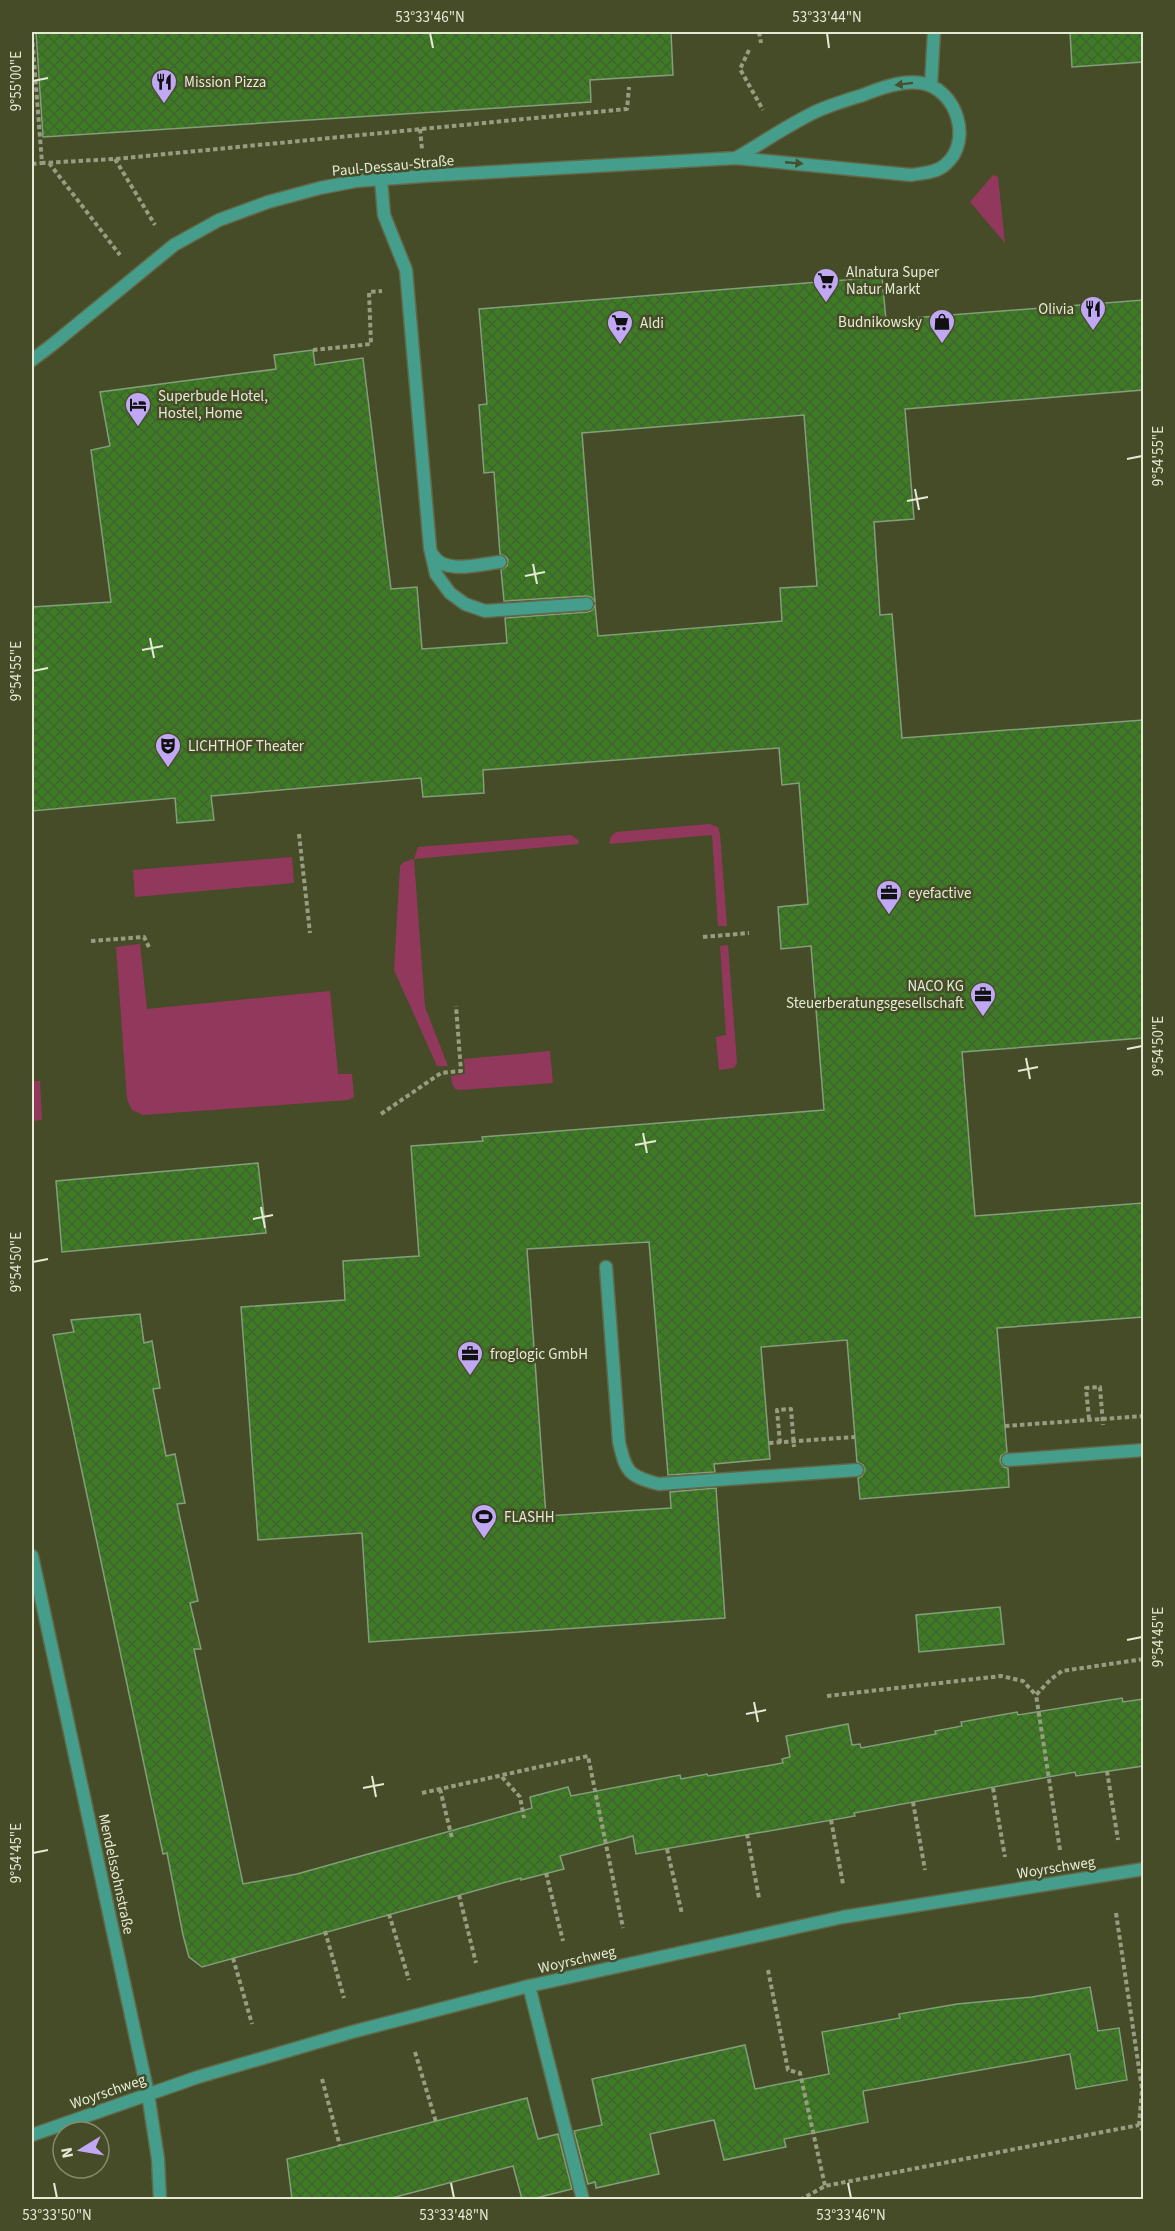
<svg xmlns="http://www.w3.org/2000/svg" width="1175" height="2231" font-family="'Source Sans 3',sans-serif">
  <defs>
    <pattern id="building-cross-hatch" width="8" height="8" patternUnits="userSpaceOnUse" patternTransform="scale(1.5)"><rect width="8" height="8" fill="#3d7c23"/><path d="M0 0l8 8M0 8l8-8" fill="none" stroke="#416132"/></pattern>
  </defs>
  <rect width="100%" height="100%" fill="#454c27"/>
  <path fill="#93385d" d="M993 175 998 177 1005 243 970 202Z
    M709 824 718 827 720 834 727 926H718L712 835 609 844 611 836 616 832Z
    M571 835 578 840 579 844 414 859 425 1007 448 1066H437L394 970 400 866 404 862 414 859 418 847Z
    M292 857 294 883 135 897 133 870Z
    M140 944 147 1009 330 991 338 1074H352L354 1097 348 1100 143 1115 132 1110 127 1099 116 947Z
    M728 945 737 1063 734 1068 719 1070 716 1037 726 1035 720 946Z
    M550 1051 553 1083 460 1090 455 1089 452 1084 451 1076 465 1074 464 1059Z
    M32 1081H40L42 1120 32 1121Z"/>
  <path fill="url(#building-cross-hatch)" stroke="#849e7c" stroke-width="1.5" d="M36 32H671L673 75 590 80 591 102 43 137Z
    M1070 32H1143V62L1072 67Z
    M882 277 886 320 1143 300V390L905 409 914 519 874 522 880 615 892 614 902 738 1143 720V1038L962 1052 975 1216 1143 1203V1317L997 1328 1007 1452 1001 1456 1000 1461 1004 1467 1008 1468 1009 1487 860 1499 858 1478 862 1476 865 1470 863 1465 857 1462 847 1340 761 1347 770 1459 714 1464 715 1472 668 1475 649 1242 527 1249 546 1516 671 1508 670 1492 716 1488 725 1618 369 1642 362 1533 258 1540 241 1307 345 1300 343 1261 419 1256 411 1146 483 1141 482 1137 824 1110 811 946 781 949 778 907 808 904 799 783 782 785 779 748 483 770 484 793 423 797 421 778 211 796 214 820 177 823 175 798 32 811V607L111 602 91 450 110 446 100 392 276 369 274 355 313 350 315 365 363 358 391 589 417 587 422 649 507 643 505 618 588 612 592 610 595 605 598 636 782 621 780 588 817 586 804 415 582 433 595 602 591 597 586 596 504 601 501 570 507 566 508 560 506 557 500 554 494 472 484 473 479 405 487 404 479 309Z
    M258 1163 266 1233 62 1252 56 1181Z
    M140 1314 144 1343 152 1341 160 1388 153 1389 166 1456 175 1454 185 1503 177 1504 198 1601 190 1603 201 1649H194L243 1884 297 1874 532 1808 530 1797 568 1787 571 1796 680 1775 681 1779 707 1774 708 1776 783 1763 782 1759 790 1757 786 1736 848 1724 852 1745 860 1744 861 1748 936 1734 935 1731 962 1726 961 1722 1017 1712 1018 1715 1122 1698 1123 1702 1143 1699V1766L1076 1776 1075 1772 854 1813 855 1816 636 1854 633 1836 560 1856 564 1869 521 1880V1878L202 1967 189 1957 183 1935 167 1853 163 1854 53 1335 74 1332 71 1320Z
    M1000 1607 1004 1644 919 1652 916 1615Z
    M1090 1987 1098 2031 1119 2028 1127 2080 1076 2089 1070 2054 863 2091 868 2122 784 2139 786 2147 724 2160 714 2120 650 2134 659 2174 596 2188 595 2182 588 2184 574 2131 602 2125 592 2079 745 2045 755 2089 829 2074 822 2032 900 2018 899 2014 957 2004 1032 1997Z
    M527 2098 538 2139 558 2134 572 2189 532 2199H522L513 2166 388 2199H292L287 2159Z"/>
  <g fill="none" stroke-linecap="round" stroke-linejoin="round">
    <defs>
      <path id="service" d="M931 85 934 32
        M381 179 384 215 406 270 430 548 436 574 450 593 465 604 485 611 587 604
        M433 555C444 575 481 564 500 562
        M606 1267 619 1442C626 1472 628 1476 659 1484L857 1470
        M1008 1460 1144 1450
        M529 1986 583 2200"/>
      <path id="minor" d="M32 360 52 345 174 245 219 220 268 202 320 188 356 181 423 176 736 158 911 175C922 173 936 173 945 165 974 141 956 88 921 83 902 80 880 88 863 95 847 100 830 105 815 112 788 125 762 143 736 158
        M32 1556 148 2094 158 2159 160 2200
        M32 2135 198 2077 352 2032 529 1986 843 1917 1144 1869"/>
    </defs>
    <use href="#service" stroke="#626846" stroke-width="15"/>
    <use href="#minor" stroke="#626846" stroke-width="15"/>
    <path stroke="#979d80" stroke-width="4" stroke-dasharray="4.5 3" stroke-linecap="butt" d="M759 32 761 43
      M32 35 42 163 115 159 627 109 629 87
      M749 50 740 69 763 110
      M420 129 422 149
      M115 159 155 225
      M49 163 120 255
      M32 164 42 163
      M313 350 371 344 369 292 382 291
      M299 834 310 933
      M703 937 749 933
      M91 941 144 937 149 947
      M381 1114 441 1073 461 1071 456 1006
      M1089 1419 1086 1388 1100 1387 1103 1425
      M780 1443 777 1410 791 1409 794 1447
      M827 1696 1001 1676 1023 1681 1036 1695
      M1107 1771 1118 1840
      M502 1777 520 1797 524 1818
      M993 1788 1005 1857
      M440 1789 452 1838
      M422 1793 588 1756 623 1928
      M913 1802 925 1870
      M831 1820 843 1884
      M747 1834 759 1898
      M667 1849 682 1914
      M1060 1850 1036 1695 1050 1680 1062 1671 1144 1659
      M546 1873 563 1941
      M459 1895 476 1963
      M1116 1913 1142 2089 1139 2125 1144 2132
      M389 1914 409 1980
      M325 1931 344 1998
      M233 1958 252 2024
      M768 1970 788 2070 800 2073 825 2186
      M415 2052 436 2122
      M322 2079 340 2146
      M800 2200 825 2186 1139 2125"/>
    <use href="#service" stroke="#459d8b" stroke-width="12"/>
    <use href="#minor" stroke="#459d8b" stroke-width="12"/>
    <path stroke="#979d80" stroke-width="4" stroke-dasharray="4.5 3" stroke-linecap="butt" d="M1005 1426 1144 1416
      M769 1443 855 1437"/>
  </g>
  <defs><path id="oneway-solid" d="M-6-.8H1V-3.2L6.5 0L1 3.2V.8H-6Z" transform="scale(1.5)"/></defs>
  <g fill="#45502c">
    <use href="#oneway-solid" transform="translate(904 84) rotate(173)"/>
    <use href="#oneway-solid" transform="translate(794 163) rotate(5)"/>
  </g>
  <path fill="none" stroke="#e5ead5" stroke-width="2" d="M430 33 433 48M827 33 829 48M33 81 48 78M1127 459 1142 456M915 489 919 510M907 501 928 497M533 564 537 584M525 576 545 572M150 638 154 658M142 650 163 646M33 671 48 668M1127 1049 1142 1046M1026 1058 1030 1079M1018 1071 1038 1067M643 1133 647 1153M635 1145 656 1141M261 1207 265 1228M253 1219 273 1215M33 1262 48 1259M1127 1640 1142 1637M754 1702 758 1722M746 1714 766 1710M372 1776 376 1797M363 1788 384 1784M33 1853 48 1850M54 2183 57 2198M451 2183 454 2198M848 2183 851 2198"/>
  <defs>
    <symbol id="restaurant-pin" viewBox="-11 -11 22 30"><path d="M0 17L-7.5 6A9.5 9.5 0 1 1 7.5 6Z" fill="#c0a8f4" stroke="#454c27"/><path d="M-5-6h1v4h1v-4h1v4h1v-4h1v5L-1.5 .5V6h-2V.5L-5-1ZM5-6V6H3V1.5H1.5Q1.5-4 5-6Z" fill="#111"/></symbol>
    <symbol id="supermarket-pin" viewBox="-11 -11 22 30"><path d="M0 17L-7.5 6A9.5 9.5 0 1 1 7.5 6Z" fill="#c0a8f4" stroke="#454c27"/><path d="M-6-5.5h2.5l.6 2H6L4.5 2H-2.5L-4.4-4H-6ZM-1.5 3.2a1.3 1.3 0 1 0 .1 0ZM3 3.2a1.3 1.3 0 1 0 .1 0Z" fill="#111"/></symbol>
    <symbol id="shop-pin" viewBox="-11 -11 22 30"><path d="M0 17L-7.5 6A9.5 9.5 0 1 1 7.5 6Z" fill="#c0a8f4" stroke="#454c27"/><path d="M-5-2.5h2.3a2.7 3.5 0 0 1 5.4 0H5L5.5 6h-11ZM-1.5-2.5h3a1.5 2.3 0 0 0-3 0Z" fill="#111"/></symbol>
    <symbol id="hotel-pin" viewBox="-11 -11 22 30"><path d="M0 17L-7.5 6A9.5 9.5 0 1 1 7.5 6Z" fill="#c0a8f4" stroke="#454c27"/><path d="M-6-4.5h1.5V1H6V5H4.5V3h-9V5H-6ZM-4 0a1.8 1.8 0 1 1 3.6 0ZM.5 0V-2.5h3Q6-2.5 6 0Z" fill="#111"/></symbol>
    <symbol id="theatre-pin" viewBox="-11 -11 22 30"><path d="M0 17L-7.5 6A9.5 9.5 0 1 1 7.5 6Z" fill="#c0a8f4" stroke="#454c27"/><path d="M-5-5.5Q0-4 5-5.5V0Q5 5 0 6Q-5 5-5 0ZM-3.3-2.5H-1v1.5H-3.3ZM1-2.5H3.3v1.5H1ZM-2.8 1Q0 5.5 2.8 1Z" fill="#111"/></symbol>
    <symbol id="office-pin" viewBox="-11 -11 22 30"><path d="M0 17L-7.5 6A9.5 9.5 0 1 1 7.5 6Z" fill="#c0a8f4" stroke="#454c27"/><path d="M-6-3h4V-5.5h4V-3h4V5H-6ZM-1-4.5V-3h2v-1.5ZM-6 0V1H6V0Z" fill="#111"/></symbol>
    <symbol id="stadium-pin" viewBox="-11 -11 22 30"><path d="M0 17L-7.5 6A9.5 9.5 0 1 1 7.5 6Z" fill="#c0a8f4" stroke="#454c27"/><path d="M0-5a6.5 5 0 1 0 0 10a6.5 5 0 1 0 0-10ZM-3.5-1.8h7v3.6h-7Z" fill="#111"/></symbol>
  </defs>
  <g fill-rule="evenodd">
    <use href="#restaurant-pin" x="149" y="67" width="30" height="40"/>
    <use href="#supermarket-pin" x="811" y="266" width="30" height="40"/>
    <use href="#restaurant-pin" x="1078" y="294" width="30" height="40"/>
    <use href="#shop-pin" x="927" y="307" width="30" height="40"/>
    <use href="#supermarket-pin" x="605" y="308" width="30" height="40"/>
    <use href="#hotel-pin" x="123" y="390" width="30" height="40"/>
    <use href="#theatre-pin" x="153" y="731" width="30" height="40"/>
    <use href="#office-pin" x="874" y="878" width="30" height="40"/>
    <use href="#office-pin" x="968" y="980" width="30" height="40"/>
    <use href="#office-pin" x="455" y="1339" width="30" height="40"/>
    <use href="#stadium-pin" x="469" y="1502" width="30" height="40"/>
  </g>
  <g text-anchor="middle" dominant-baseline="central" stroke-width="5" stroke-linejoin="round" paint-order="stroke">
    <g font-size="15" fill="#e5ead5" stroke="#454c27" text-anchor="start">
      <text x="184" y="82">Mission Pizza</text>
      <text x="846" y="272">Alnatura Super<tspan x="846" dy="17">Natur Markt</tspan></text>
      <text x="1074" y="309" text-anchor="end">Olivia</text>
      <text x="922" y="322" text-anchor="end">Budnikowsky</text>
      <text x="640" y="323">Aldi</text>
      <text x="158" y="396">Superbude Hotel,<tspan x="158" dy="17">Hostel, Home</tspan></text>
      <text x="188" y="746">LICHTHOF Theater</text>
      <text x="908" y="893">eyefactive</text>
      <text x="964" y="986" text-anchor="end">NACO KG<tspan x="964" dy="17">Steuerberatungsgesellschaft</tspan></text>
      <text x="490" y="1354">froglogic GmbH</text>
      <text x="504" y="1517">FLASHH</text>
    </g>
    <g font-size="15" fill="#e5ead5" stroke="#454c27">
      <text transform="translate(393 166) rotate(-5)">Paul-Dessau-Straße</text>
      <text transform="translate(1056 1868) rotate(-9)">Woyrschweg</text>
      <text transform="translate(116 1874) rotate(78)">Mendelssohnstraße</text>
      <text transform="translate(577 1960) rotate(-13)">Woyrschweg</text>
      <text transform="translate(108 2092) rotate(-19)">Woyrschweg</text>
    </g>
  </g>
  <rect width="1175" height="2231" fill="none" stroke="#454c27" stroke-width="66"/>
  <g transform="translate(81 2150) rotate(259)"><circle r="28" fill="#454c27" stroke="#858b6d" stroke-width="1.5"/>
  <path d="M0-4.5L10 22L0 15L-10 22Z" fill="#c0a8f4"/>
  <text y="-9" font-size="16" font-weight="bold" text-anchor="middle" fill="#e5ead5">N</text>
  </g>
  <rect x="33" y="33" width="1109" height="2165" fill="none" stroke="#e5ead5" stroke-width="2"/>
  <g font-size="15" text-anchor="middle" fill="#e5ead5">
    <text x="430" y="22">53°33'46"N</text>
    <text x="827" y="22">53°33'44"N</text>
    <text transform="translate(16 81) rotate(-90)" y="5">9°55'00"E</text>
    <text transform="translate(1158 456) rotate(-90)" y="5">9°54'55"E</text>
    <text transform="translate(16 671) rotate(-90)" y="5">9°54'55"E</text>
    <text transform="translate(1158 1046) rotate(-90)" y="5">9°54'50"E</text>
    <text transform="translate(16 1262) rotate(-90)" y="5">9°54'50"E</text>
    <text transform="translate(1158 1637) rotate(-90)" y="5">9°54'45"E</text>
    <text transform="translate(16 1853) rotate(-90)" y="5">9°54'45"E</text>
    <text x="57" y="2220">53°33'50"N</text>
    <text x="454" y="2220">53°33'48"N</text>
    <text x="851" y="2220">53°33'46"N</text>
  </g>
</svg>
